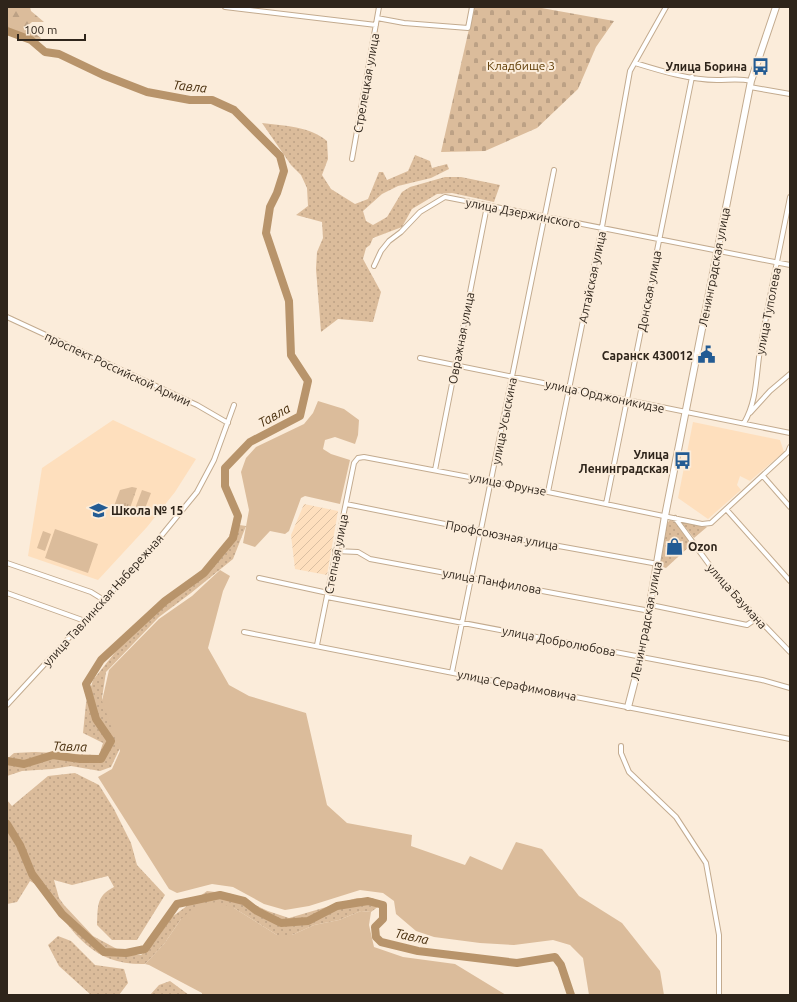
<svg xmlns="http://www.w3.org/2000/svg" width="797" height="1002" font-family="Ubuntu,sans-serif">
  <defs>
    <pattern id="industrial-furrows" width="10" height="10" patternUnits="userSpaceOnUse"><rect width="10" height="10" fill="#fedfbd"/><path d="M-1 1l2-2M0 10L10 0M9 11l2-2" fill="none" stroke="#dabfa2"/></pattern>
    <pattern id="grass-dots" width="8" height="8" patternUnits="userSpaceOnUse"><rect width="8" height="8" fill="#dbbc9b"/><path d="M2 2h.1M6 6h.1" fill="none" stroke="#bca185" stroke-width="1.8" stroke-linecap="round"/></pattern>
    <pattern id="forest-firs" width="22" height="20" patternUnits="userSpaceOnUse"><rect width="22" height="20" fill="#dbbc9b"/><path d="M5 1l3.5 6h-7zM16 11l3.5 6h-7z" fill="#bca185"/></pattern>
    <pattern id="cemetery-stones" width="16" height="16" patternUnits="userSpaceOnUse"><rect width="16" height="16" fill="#dbbc9b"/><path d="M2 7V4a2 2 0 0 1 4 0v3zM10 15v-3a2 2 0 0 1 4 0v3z" fill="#bca185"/></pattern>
    <pattern id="park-tufts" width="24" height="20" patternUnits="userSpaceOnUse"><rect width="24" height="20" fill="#dbbc9b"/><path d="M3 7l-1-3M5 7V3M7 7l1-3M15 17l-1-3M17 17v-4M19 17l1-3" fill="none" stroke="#bca185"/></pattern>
  </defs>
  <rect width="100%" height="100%" fill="#fbecda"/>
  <path fill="#fedfbd" d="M113 420 196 459 175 492 147 527 98 580 28 556 42 468Z
    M693 422 780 440 784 452 750 481 740 476 737 485 741 490 708 519 678 498Z"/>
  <path fill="url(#industrial-furrows)" d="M304 504 338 511 327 575 295 569 291 535Z"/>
  <path fill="url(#grass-dots)" d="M262 123C285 126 309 126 327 141L328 159 322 175 331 189 355 204 368 199 379 172H383L387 180 408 171 415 155 430 161 432 168 447 164 449 169 431 178 398 186 382 194 363 211 366 221 373 225 387 217 402 192 410 187 445 177H461L500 185 494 202 452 193 437 194 412 209 402 227 373 238 370 245 366 248 363 259 381 292 373 322 338 319 321 332 316 269 317 252 323 238 322 222 296 215 308 206 307 188 301 175 291 165Z
    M670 520 675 522 691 541 692 544 666 568 660 566C662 555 662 527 670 520Z
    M681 522 707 527 694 538Z
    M233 524 246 526 233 559 191 593 159 617 106 672 102 698 120 748 111 767 100 771 71 766 52 769 22 771 7 776V759L14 753 35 752 99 755 103 743 83 733 86 703 93 680 145 615 223 556Z
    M75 773 99 785 114 809 131 843 137 865 165 895 137 940H112L97 925C98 906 96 896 114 887L108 876 72 885 54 880 59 898 64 905 93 936 128 955H141L154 943 172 917 207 891 232 894 268 911 289 918 357 898H373L379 906 371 912 361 911 339 920 314 925 292 935H277L234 908 181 919 164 944 145 964C92 965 76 935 46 897L49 892 30 881 17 902 7 904V800L12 806 48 776Z
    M58 936 71 941 95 965 124 969 128 983 119 995H91L59 966 48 945Z
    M170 981 189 995H150L159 985Z"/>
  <path fill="url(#forest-firs)" d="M7 7H30L31 11 44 22H32L26 27 41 38 38 41 7 28Z"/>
  <path fill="url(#cemetery-stones)" d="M474 7H536L614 21 596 47 578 89 537 128 485 151 441 152Z"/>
  <path fill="url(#park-tufts)" d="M132 487 137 488 129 511 114 506 120 490Z"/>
  <path fill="#dbbc9b" d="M318 401 344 409 359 420 358 435 355 444 335 437 325 440 323 449 331 454 350 460 340 504 305 496 301 498 289 531 285 534 270 531 255 547 243 543 249 510 241 472 246 458 256 447 304 424 313 413Z
    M142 490 151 493 144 511 138 509 136 506Z
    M55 529 98 544 88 573 45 558Z
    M43 531 51 534 45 551 37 548Z
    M220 570 230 576 223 591 208 648 229 685 249 696 306 713 327 805 347 823 412 835 411 846 465 865 470 856 502 870 516 842 542 849 579 896 622 923 660 971 664 995H589L583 958 570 945 553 940 514 945 480 943 434 937 416 931 396 914 394 901 383 893 360 890 309 906 285 910 264 904 233 887 212 884 177 893 169 889 98 777 112 769 120 751 102 701 109 670 159 619 192 596Z
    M217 902 234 908 277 935H292L314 925 339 920 361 911 371 912 369 925 374 947 403 957 455 964 506 995H202V993L149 965 145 964 164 944 181 919 197 905Z"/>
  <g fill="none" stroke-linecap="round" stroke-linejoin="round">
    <path stroke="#b8946b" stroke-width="8" d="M7 31 31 40 45 52 59 54 103 75 147 92 190 100H212L234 110 280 156 284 171 277 193 270 207 266 233 289 301 291 355 308 381 300 416 250 442 225 468V486L238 516 233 538 204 573 165 601 101 660 86 684 96 719 111 741 101 759H80L53 755 24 764 7 761
      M7 824 20 845 32 874 62 914 104 952 126 953 145 949 177 904 220 895 244 901 257 911 281 923 308 921 337 906 368 901 383 905V919L375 927 376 937 381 942 418 951 517 963 555 957 561 965 571 995"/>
    <defs>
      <path id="street" d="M225 7 376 25
        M377 18 404 23 468 28 472 7
        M635 63C661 71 690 80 717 80 729 80 739 78 751 81
        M750 87 790 94
        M352 159 379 7
        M374 266 381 251 389 241 401 232 420 212 445 197 790 265
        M7 317 197 405 228 423
        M420 358 790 433
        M750 413 770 391 790 374
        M744 423C757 401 756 375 760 350 769 299 780 248 790 197
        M435 470 487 206
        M763 476 790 507
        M548 492 602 227 630 71 666 7
        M346 504 520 539 658 564
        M606 504 692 77
        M726 509 790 581
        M675 518 719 578 790 652
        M335 551 358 552 370 559 650 611
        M7 563 91 592 104 600
        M259 578 328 593
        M7 593 85 621
        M327 597 762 680 790 688
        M651 605 747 625 757 618
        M244 632 790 739
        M317 645 354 463 358 458 364 457 548 492 702 524 711 523 788 452 790 447
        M452 672 554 170
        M7 705 148 552 197 492 214 460 234 405
        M621 746V753L629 772 676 817 706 863 719 935V995"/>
      <path id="secondary" d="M628 707 641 657 665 516 751 81 776 7"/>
    </defs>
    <use href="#street" stroke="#c3ab8f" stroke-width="6"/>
    <use href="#secondary" stroke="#c3ab8f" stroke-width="8"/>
    <use href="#street" stroke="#fff" stroke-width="4"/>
    <use href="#secondary" stroke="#fff" stroke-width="6"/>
  </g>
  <defs>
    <symbol id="bus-bare" viewBox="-9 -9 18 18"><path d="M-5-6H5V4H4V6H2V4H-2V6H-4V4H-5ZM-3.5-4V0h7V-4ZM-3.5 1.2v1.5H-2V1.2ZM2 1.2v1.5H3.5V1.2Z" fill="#235b93" stroke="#fbecda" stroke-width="2.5" paint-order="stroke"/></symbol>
    <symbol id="civic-bare" viewBox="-9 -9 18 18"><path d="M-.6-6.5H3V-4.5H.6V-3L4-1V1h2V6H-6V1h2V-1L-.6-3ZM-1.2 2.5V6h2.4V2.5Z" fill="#235b93" stroke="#fbecda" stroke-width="2.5" paint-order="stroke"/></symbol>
    <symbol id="school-bare" viewBox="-9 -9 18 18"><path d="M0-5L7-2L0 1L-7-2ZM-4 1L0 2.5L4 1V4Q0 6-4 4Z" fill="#235b93" stroke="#fbecda" stroke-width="2.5" paint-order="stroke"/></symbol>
    <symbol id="shop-bare" viewBox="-9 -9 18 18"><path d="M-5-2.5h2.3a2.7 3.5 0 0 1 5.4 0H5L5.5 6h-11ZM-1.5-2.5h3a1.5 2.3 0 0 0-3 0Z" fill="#235b93" stroke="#fbecda" stroke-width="2.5" paint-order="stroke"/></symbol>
  </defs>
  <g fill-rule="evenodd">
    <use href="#bus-bare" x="748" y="54" width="25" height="25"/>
    <use href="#civic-bare" x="694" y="342" width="25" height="25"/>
    <use href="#bus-bare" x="670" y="448" width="25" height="25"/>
    <use href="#school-bare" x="86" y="498" width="25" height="25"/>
    <use href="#shop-bare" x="662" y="534" width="25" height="25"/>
  </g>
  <g text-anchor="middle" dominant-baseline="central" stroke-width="4" stroke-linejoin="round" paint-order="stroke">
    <g font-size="12" fill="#5f3c05" stroke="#fbecda">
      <text x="521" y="65">Кладбище 3</text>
    </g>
    <g font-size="12" font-weight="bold" fill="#2f251b" stroke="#fbecda" text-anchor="end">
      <text x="747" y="66">Улица Борина</text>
      <text x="693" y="355">Саранск 430012</text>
      <text x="669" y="454">Улица<tspan x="669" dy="14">Ленинградская</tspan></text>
      <text x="111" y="510" text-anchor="start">Школа № 15</text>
      <text x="688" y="546" text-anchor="start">Ozon</text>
    </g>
    <g font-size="12" fill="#2f251b" stroke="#fbecda">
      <text transform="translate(366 83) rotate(-80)">Стрелецкая улица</text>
      <text transform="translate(523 213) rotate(11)">улица Дзержинского</text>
      <text transform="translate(714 267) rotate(-79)">Ленинградская улица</text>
      <text transform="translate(592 277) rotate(-78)">Алтайская улица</text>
      <text transform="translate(649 291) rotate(-79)">Донская улица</text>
      <text transform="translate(768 311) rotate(-79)">улица Туполева</text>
      <text transform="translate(461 338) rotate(-79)">Овражная улица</text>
      <text transform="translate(118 369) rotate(25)">проспект Российской Армии</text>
      <text transform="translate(605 396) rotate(12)">улица Орджоникидзе</text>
      <text transform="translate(504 421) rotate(-79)">улица Усыскина</text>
      <text transform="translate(508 484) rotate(11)">улица Фрунзе</text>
      <text transform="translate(502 535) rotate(11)">Профсоюзная улица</text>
      <text transform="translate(336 554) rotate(-79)">Степная улица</text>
      <text transform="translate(492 581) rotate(10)">улица Панфилова</text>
      <text transform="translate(737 596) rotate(48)">улица Баумана</text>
      <text transform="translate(103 600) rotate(-48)">улица Тавлинская Набережная</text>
      <text transform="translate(646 621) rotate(-79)">Ленинградская улица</text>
      <text transform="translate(559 641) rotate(11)">улица Добролюбова</text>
      <text transform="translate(517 685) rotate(11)">улица Серафимовича</text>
    </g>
    <g font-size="13" font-style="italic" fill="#472d0b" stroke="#fbecda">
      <text transform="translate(190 86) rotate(6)">Тавла</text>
      <text transform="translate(274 415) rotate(-29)">Тавла</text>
      <text transform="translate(70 746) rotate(2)">Тавла</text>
      <text transform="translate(412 936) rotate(12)">Тавла</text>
    </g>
  </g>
  <rect width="797" height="1002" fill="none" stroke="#2f251b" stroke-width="16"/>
  <path d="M18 34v6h67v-6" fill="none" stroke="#2f251b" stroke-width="2"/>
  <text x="24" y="34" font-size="12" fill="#2f251b" stroke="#fbecda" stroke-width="3" paint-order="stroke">100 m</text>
</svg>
